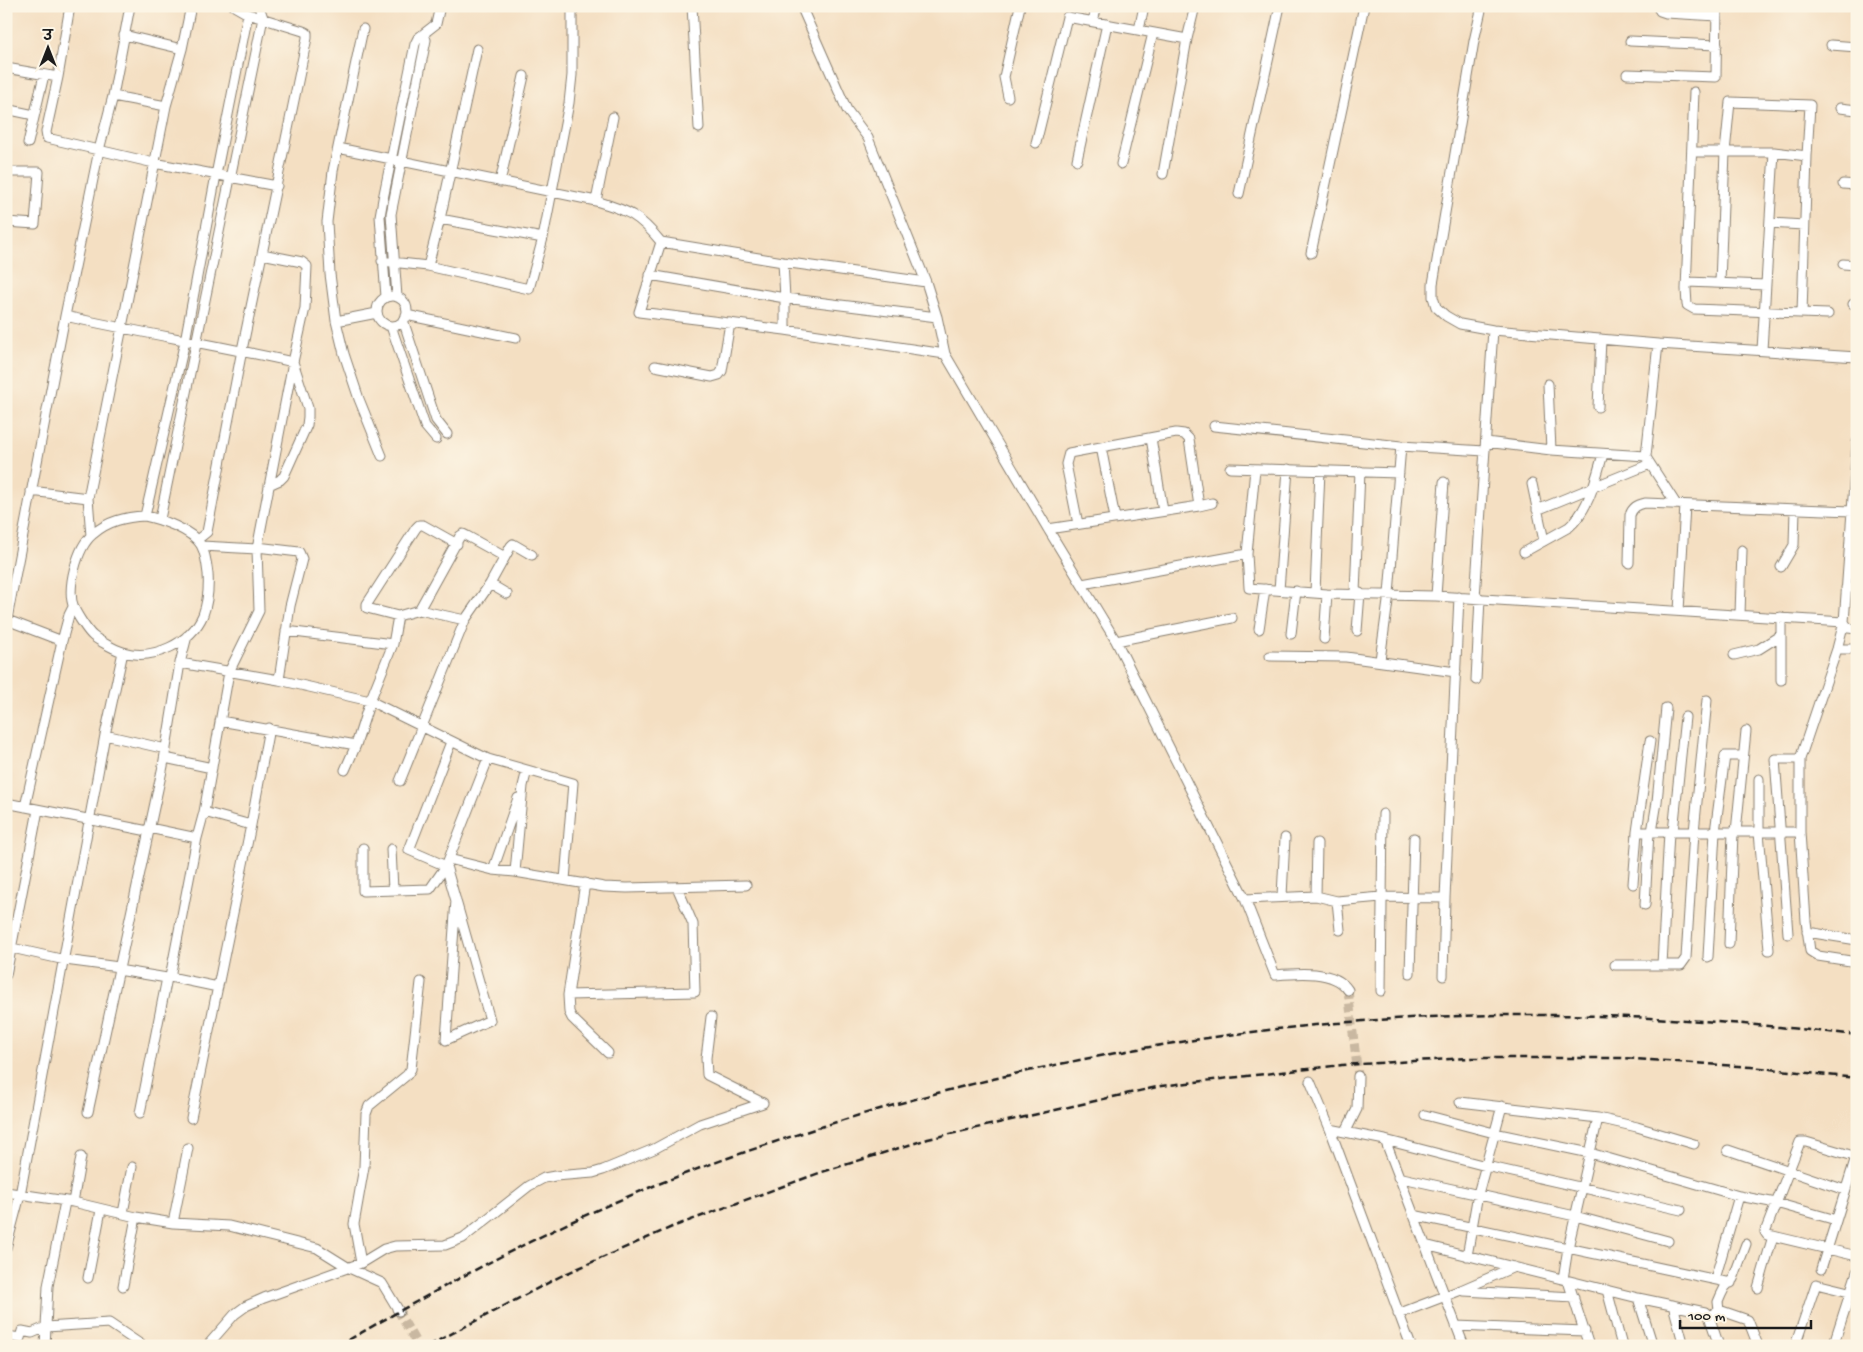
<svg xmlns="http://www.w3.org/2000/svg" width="1863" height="1352" font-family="'Gochi Hand','Playpen Sans Deva',sans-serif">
  <rect width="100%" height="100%" fill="#fcf5e5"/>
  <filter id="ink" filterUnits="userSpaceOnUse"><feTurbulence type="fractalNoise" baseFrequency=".02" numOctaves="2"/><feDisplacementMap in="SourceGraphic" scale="10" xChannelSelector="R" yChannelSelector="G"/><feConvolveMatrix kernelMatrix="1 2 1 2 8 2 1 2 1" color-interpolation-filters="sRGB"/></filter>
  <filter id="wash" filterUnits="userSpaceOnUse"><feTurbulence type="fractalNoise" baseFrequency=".0096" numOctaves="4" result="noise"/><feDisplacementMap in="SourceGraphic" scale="20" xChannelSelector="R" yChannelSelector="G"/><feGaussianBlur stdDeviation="1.12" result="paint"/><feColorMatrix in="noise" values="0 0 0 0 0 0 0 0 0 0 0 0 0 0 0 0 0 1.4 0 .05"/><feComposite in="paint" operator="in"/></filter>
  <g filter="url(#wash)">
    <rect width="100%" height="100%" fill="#f4dfc2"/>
  </g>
  <g filter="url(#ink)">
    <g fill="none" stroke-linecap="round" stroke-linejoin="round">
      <path stroke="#c9b8a1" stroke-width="9" stroke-dasharray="9 4.5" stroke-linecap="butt" d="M1348 990 1358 1076
        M397 1309 418 1346"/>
      <defs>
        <path id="minor" d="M70 6 58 77 46 132 47 138 154 163 277 186
          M692 6 699 128
          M801 6 847 110 868 138 926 282 937 317 945 354 1048 529 1116 641 1245 899 1275 975C1296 973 1335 969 1348 990
          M1482 6 1474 41 1433 284V297L1436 307 1446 316 1460 324 1493 330 1658 344 1857 357
          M1657 6 1660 11 1666 13 1717 16
          M1852 6 1857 7
          M1093 21 1097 6
          M363 29 333 171 327 222 330 274 336 321 344 354 359 399 382 456
          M1139 30 1144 6
          M124 35 182 49
          M1630 41 1717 45
          M1831 45 1857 47
          M6 68 58 77
          M1627 74 1716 77 1717 6
          M1694 92 1686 289 1687 305 1694 309 1828 314
          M113 96 166 106
          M1008 97 1004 77 1020 6
          M1840 108 1857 110
          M6 109 34 115
          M28 143 44 75
          M1036 143 1067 17 1187 39
          M338 148 596 201C629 211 639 215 661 242L783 262 926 282
          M1693 152H1774L1807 156
          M1077 160 1107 24
          M1121 164 1153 33
          M6 172H39L35 224 6 222
          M1163 174 1187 39 1195 6
          M500 182 524 76
          M1843 184 1857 185
          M1239 194 1280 6
          M596 201 613 117
          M440 219 543 238
          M1770 223 1804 225
          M661 242 639 312 785 330 945 354
          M1311 253 1364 6
          M262 254 302 262 307 266 305 308 293 362 308 408V417L307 425 284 476 280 480 269 485
          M382 261 428 266 529 289 543 238 569 103 572 75V6
          M783 262 785 298V330
          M1843 264 1857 265
          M428 266 440 219 477 49
          M650 275 785 298 937 317
          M1687 282 1766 285
          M1720 283 1725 152 1730 102 1810 105 1807 156 1802 313
          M377 311a15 15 0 1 1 30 0a15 15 0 1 1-30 0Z
          M386 297 380 216 383 199 415 44 418 38 436 24 440 6
          M397 297 391 214 426 40 424 34
          M1853 304 1857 305
          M406 315 516 338
          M65 316C141 333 217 345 293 362L257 549 259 611 229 672 204 812 197 838 170 977
          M403 320 436 420 447 434
          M336 321 377 313
          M391 326 425 426 436 439
          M1762 350 1774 152
          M655 366 712 377 719 375 722 371 730 323
          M1548 384 1551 450
          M1598 407 1601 339
          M1214 426 1401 446 1485 451
          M1151 438 1163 511
          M1486 442 1551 450 1646 456 1658 344
          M1857 442 1844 622 1837 649 1800 759V832L1806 921 1810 951 1818 956 1857 962
          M1101 447 1115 518
          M1647 459 1676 504
          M1230 468 1399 473
          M1255 469 1247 554 1249 588 1327 594 1436 596 1844 622 1848 628 1857 629
          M1532 484 1544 541
          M31 491 88 498
          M1199 506 1212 503
          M1537 510 1650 464
          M145 516 185 341 216 175 248 14
          M145 516C160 519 192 530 201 545 205 552 207 565 208 574 209 588 208 601 203 615 191 643 153 661 123 652 116 650 99 641 93 636 88 632 77 615 74 608 66 589 77 547 93 534 108 521 125 517 145 516Z
          M160 519 263 18 259 6
          M1048 529 1199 506 1189 439 1184 434 1176 433 1069 453 1066 464 1078 524
          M91 536 88 498 166 106 182 49 191 6
          M197 540 207 532 242 350 307 38V33L303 31 248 14 234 6
          M457 544 423 525H419L416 528 367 604V608L398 616 419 610 465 620
          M202 546 257 549
          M257 547 299 552 302 559 290 606 279 680
          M1524 552 1569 527C1589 510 1596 478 1603 454
          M1629 563 1630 515C1633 507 1637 505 1645 503L1852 511
          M1781 567 1794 545 1795 509
          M490 584 507 594
          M1082 584 1247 554
          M1846 588H1857
          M1279 590 1288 469
          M1315 593 1320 470
          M1355 593 1360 471
          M1436 596 1444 482
          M1475 598 1493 330
          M419 610 460 536 463 534 467 536 505 557
          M1679 611 1685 505
          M1740 615 1742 550
          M1781 617V680
          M7 620 62 641
          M6 624 65 316 99 150 113 96 130 6
          M1259 629 1265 589
          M286 631 393 644
          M1357 631 1360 593
          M1291 634 1296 591
          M1324 639 1327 594
          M1116 641 1232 618
          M1837 649H1857
          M1734 655 1759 649 1781 635
          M1270 656 1346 657 1456 672
          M1380 660 1389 594 1401 446
          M180 663 279 680 370 701 488 759 573 783 565 880
          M1476 680 1480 598
          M220 721 356 745
          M105 735 166 749
          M451 742 409 850 446 866 490 1020 446 1040 456 900
          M165 758 212 768
          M345 770 356 745 370 701 393 644 398 616
          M1759 779V832L1769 950
          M400 781 465 620 490 584 511 546 513 544 532 555
          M6 803 148 831
          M25 807 62 641 69 615 73 607
          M204 812 251 825
          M149 828 197 838
          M1637 832H1800
          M1652 832 1657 802 1666 708
          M1673 832 1685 717
          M1736 832 1746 731
          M363 848V891L430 889 446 866 488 759
          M391 849 393 890
          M449 859 493 870 515 872 604 887 627 888 746 885
          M493 870 518 798
          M515 872 523 786 527 770
          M585 883 568 995 569 1012 572 1018 608 1053
          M1633 884 1637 832 1650 741
          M1282 896 1285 838
          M1316 896 1317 843
          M1245 899 1316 896 1337 901 1381 897 1445 898
          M1337 901 1340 930
          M1645 905 1649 832
          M1807 932 1857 940
          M1788 934 1775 759H1800
          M1729 944 1733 832
          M12 948 65 960 119 967
          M1708 957 1715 832 1725 756H1743
          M1615 965H1681L1686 958 1694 832 1707 700
          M1662 965 1669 832
          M118 970 167 978 170 977 218 987
          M1410 973 1414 838
          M6 975 38 810
          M1443 976 1445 898 1459 597
          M1381 991 1383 814
          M568 995 695 992 693 924 677 887
          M711 1017 706 1058 707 1075 763 1103
          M1310 1081 1330 1129 1411 1346
          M1460 1102 1598 1118 1637 1127 1694 1144
          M88 1112 163 766 180 663 187 636
          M140 1113 167 978
          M1425 1115 1494 1133 1590 1153 1739 1196 1776 1203 1836 1220
          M191 1118 251 825 269 728
          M1330 1129 1385 1140 1486 1166 1681 1210
          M1346 1131 1357 1109 1358 1076
          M1385 1140 1464 1346
          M1728 1150 1845 1190
          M1857 1157 1806 1142H1800L1765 1232 1767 1235 1773 1236 1857 1256
          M1398 1177 1575 1216 1668 1241
          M6 1192 73 1202 136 1217 173 1223 229 1226 317 1248 349 1268 382 1283 399 1311 397 1309
          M73 1202 81 1157
          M123 1213 132 1167
          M1413 1215 1731 1283
          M173 1223 188 1148
          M1425 1245 1638 1298 1705 1312 1709 1316
          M6 1248 20 1195 105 735 123 652
          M1467 1256 1478 1194 1502 1106
          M361 1263 354 1224 364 1167 366 1114 369 1106 407 1075 411 1069 421 982
          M1821 1269 1856 1157
          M88 1278 101 1210
          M1563 1279 1568 1248 1598 1118
          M1715 1279 1739 1196
          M1568 1281 1589 1346
          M123 1286 136 1217
          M1758 1288 1773 1236
          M1607 1290 1622 1346
          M1464 1291 1574 1297
          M1638 1298 1653 1346
          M1673 1305 1684 1346
          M1719 1310 1748 1320 1757 1343
          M1398 1314 1461 1290 1514 1267
          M1456 1326 1585 1331
          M6 1337 7 1336 20 1338 22 1331 32 1333 46 1327 48 1286 65 1202
          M45 1346 46 1327 109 1323 143 1346
          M207 1346 235 1314 246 1306 264 1298 361 1263 384 1249 395 1246 445 1245 463 1238 529 1186 544 1178 555 1176 593 1173 603 1170 654 1149 700 1124 763 1103
          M1719 1346 1709 1316 1719 1310 1718 1302 1721 1295 1725 1287 1733 1279 1746 1244
          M1795 1346 1816 1284 1857 1294
          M1833 1346 1857 1272"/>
      </defs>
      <use href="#minor" stroke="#887e6f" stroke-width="11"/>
      <use href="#minor" stroke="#fff" stroke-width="9"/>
      <path stroke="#1c1c1c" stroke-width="2.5" stroke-dasharray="8 4" stroke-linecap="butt" d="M338 1346C432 1292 528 1239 627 1197 683 1173 741 1153 799 1134 1028 1059 1267 1017 1508 1015 1624 1014 1741 1022 1857 1035
        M428 1346 563 1275 672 1227 819 1173 928 1139 1161 1086 1342 1065 1469 1058H1622L1751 1067 1857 1078"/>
    </g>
  </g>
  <rect width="1863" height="1352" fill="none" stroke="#fcf5e5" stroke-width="25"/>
  <g transform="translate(48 48)" stroke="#fcf5e5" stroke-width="4" paint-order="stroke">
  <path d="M0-4L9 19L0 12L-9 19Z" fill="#1c1c1c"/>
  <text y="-8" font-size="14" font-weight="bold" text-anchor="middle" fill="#1c1c1c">उ</text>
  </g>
  <path d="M1680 1320v8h131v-8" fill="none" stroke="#1c1c1c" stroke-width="2.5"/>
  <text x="1688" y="1320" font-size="15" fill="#1c1c1c" stroke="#fcf5e5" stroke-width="4" paint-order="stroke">100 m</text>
</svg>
